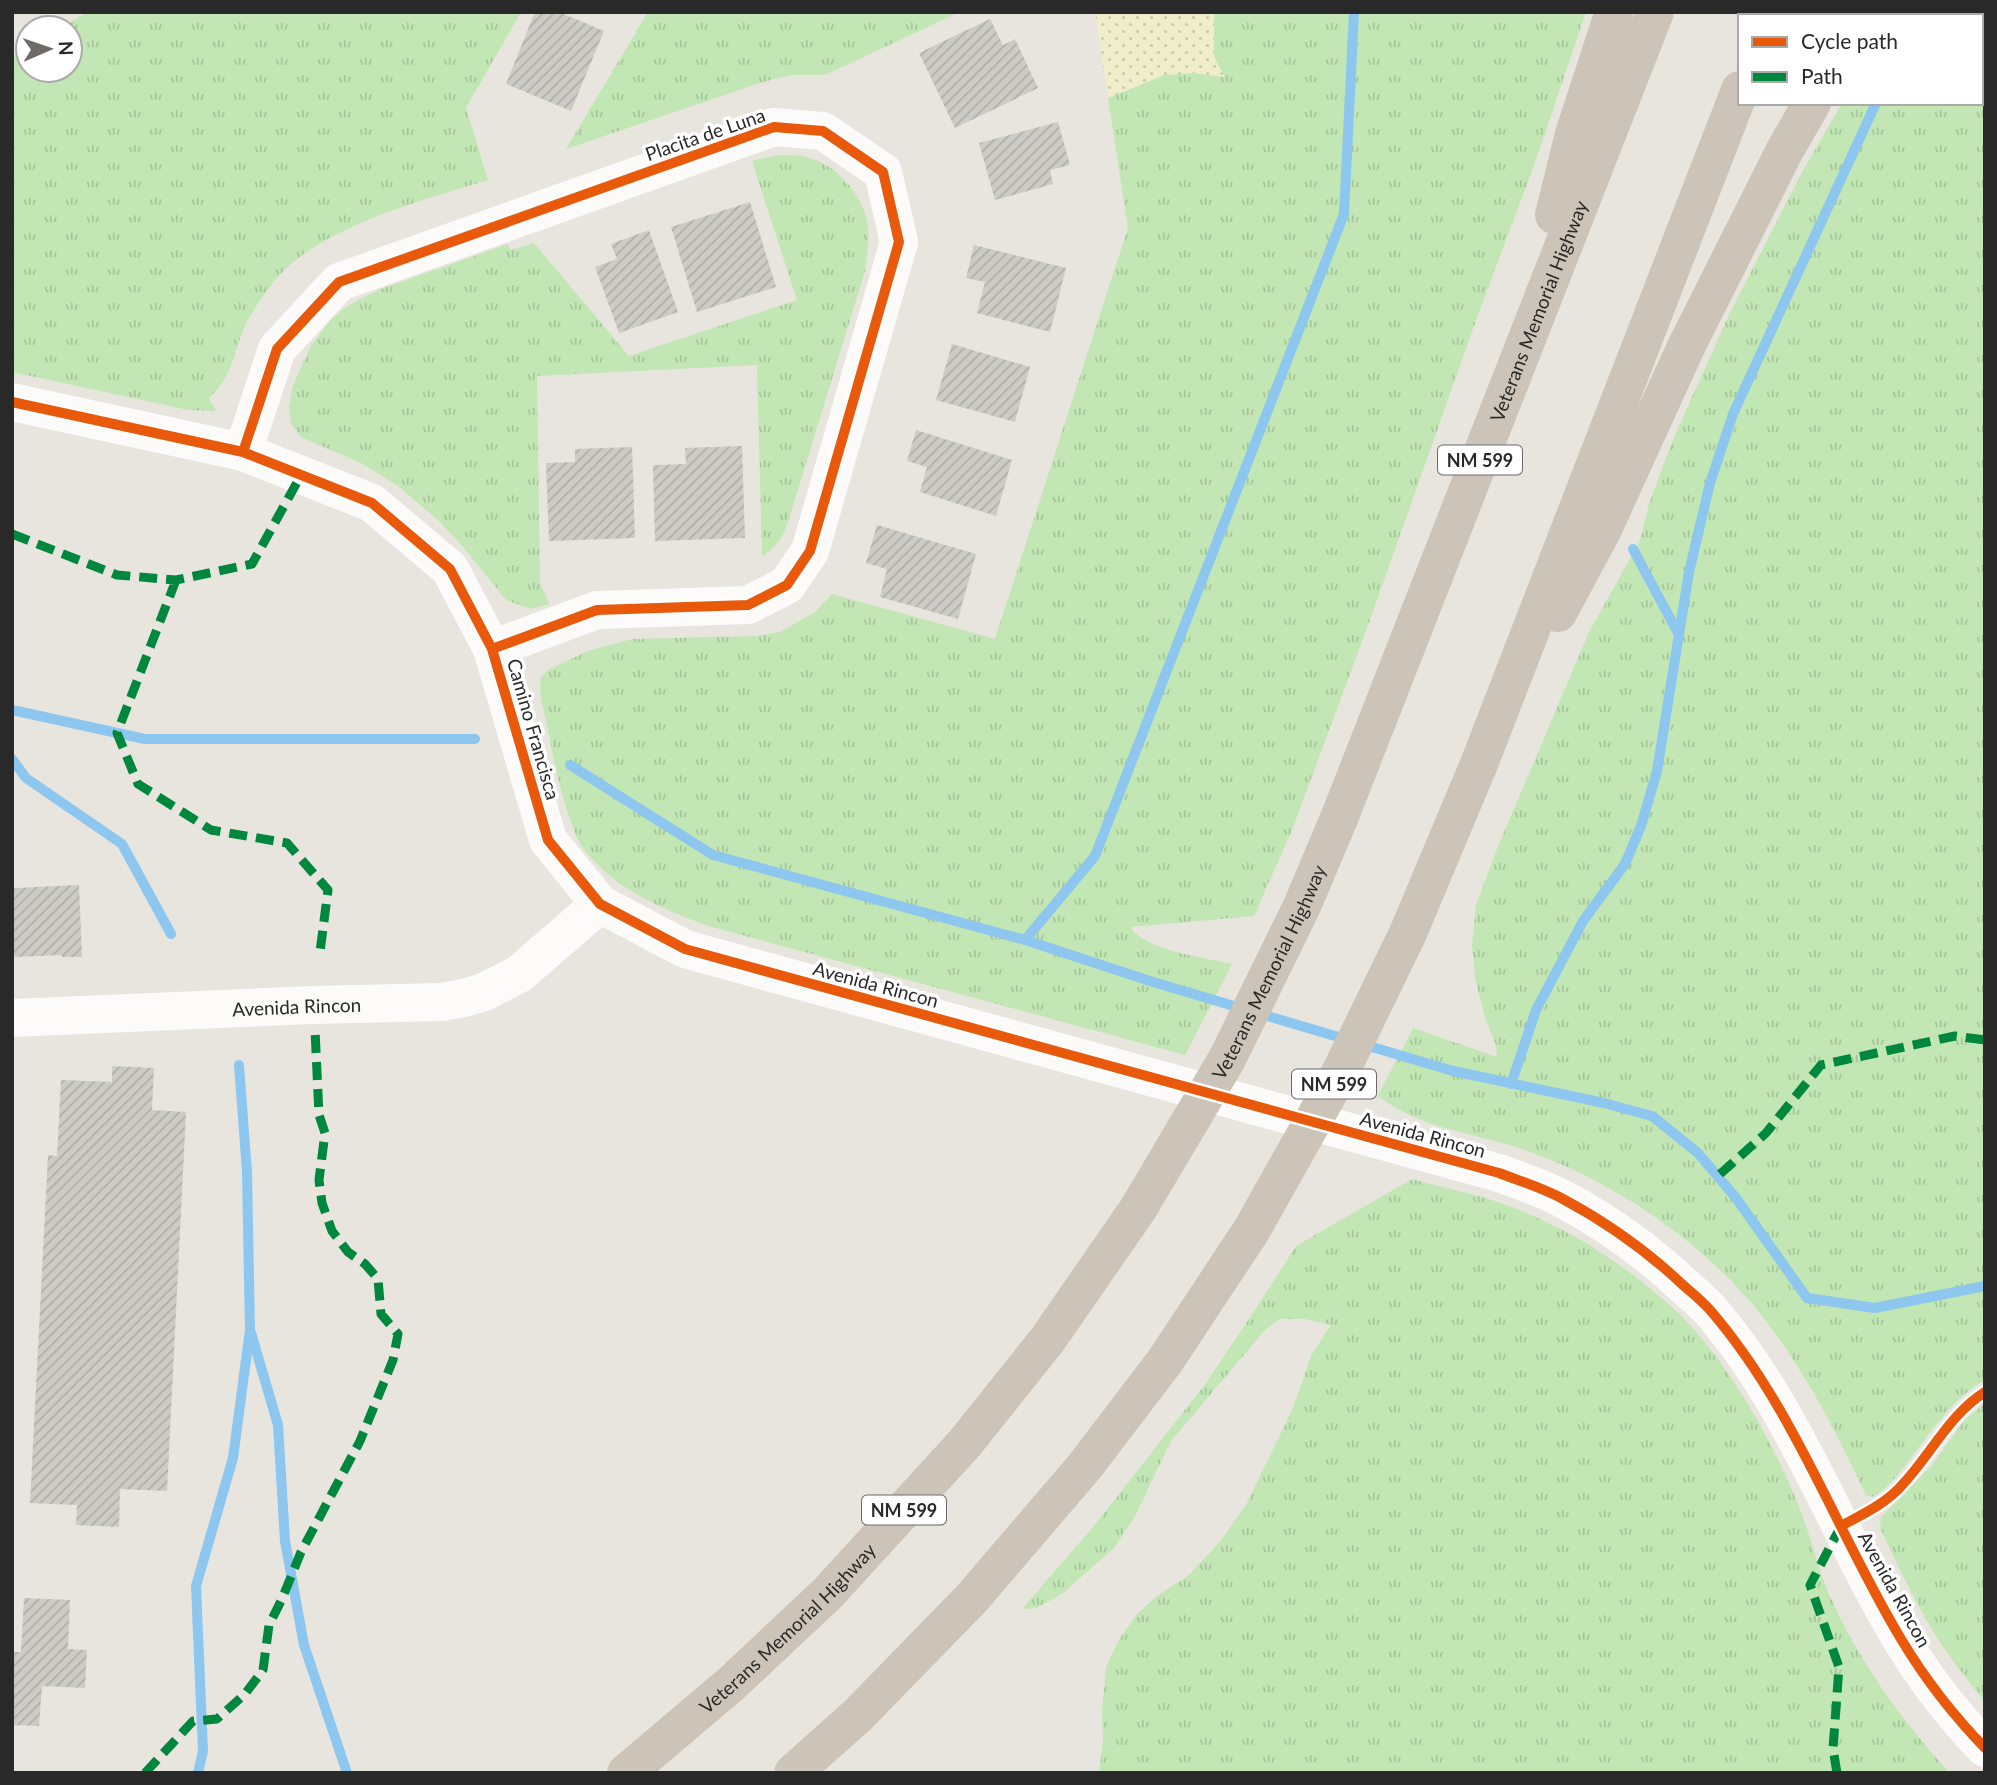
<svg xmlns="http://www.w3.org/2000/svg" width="1997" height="1785" font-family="Lato,sans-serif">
  <defs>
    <pattern id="grass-tufts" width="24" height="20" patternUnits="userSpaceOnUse" patternTransform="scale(1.75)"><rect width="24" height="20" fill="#c2e6b4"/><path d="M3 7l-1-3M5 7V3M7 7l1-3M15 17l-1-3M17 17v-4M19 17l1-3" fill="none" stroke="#a7c59b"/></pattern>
    <pattern id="sand-dots" width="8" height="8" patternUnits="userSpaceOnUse" patternTransform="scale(1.75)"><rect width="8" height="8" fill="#efedca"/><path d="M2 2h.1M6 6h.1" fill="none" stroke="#cdcbae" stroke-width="1.8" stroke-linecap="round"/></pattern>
    <pattern id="building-hatch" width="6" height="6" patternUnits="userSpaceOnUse" patternTransform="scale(1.75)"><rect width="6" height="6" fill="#cccbc5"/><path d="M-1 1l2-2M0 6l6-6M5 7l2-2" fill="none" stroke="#afaea9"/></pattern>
  </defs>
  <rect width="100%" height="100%" fill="#e8e5de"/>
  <path fill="url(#grass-tufts)" d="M87 12H521L466 108 488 180C424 200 345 220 292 263 276 277 263 295 252 313 233 342 238 372 209 398L216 411 188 410 12 372V58L28 48V70H70V28H61Z
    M648 12H960L825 75H791L763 82 566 149Z
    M1214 12H1586L1532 171 1479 312 1366 631 1292 830 1254 916 1130 927C1148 952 1203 957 1232 964L1185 1055 712 927C663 910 608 887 579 842 576 836 574 828 571 822 557 784 551 742 542 703L540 688 541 677 548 670 588 651 632 639 757 636 780 632 815 612 832 594 995 639 1128 228 1108 98 1164 75 1195 73 1224 77 1214 57Z
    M1896 12H1985V1380C1952 1398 1930 1434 1907 1463 1897 1476 1887 1489 1872 1497L1866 1495C1836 1431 1803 1367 1759 1312 1701 1241 1621 1187 1536 1154 1493 1137 1440 1132 1400 1110 1392 1106 1385 1101 1378 1096L1413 1028 1497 1057 1496 1045 1485 1017 1475 978 1472 945 1476 905 1497 849 1589 632 1640 541 1649 504 1672 442 1728 317 1800 176 1842 103H1981V16H1893Z
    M779 155C786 155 793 155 801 156 830 160 858 188 866 216 871 234 867 253 865 271L788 522C782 538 777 547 762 556L757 365 537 376 540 583 549 604 531 609 506 600 464 548 440 522 398 486 363 464 301 437 291 424 289 407 293 385 311 346 331 319 351 304 378 290 508 244 510 250 534 243 629 356 797 300 752 161Z
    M1412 1179C1444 1188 1478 1194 1509 1206 1567 1228 1620 1261 1666 1302 1674 1309 1682 1316 1689 1324 1733 1372 1771 1439 1796 1499 1809 1530 1816 1563 1829 1594 1858 1660 1901 1720 1950 1773H1099L1103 1741 1102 1712 1106 1667 1120 1638 1137 1614 1157 1596 1189 1575 1220 1542 1247 1503 1293 1408 1311 1356 1331 1325 1305 1319H1279L1265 1330 1171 1441 1135 1516 1114 1548 1063 1593 1037 1608 1022 1609 1098 1521 1206 1383 1249 1319 1296 1246Z
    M1985 1403V1702C1967 1679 1948 1656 1933 1631 1913 1598 1897 1563 1880 1528L1881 1517 1932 1465 1964 1421Z"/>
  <path fill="url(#sand-dots)" d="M1095 12H1214V57L1225 77 1195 73 1164 75 1108 98Z"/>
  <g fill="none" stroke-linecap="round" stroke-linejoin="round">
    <path stroke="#8dc6ef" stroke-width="10" d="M1926 16 1928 12
      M1633 549 1679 635
      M12 710 145 739H475
      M12 759 26 778 122 844 171 934
      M570 765 713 855 1025 940 1153 982 1453 1071 1604 1103 1652 1116 1698 1153 1736 1198 1807 1298 1875 1308 1985 1286
      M1025 940 1095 856 1344 214 1354 12
      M1511 1084 1536 1010 1583 921 1625 864 1641 826 1657 771 1689 572 1710 483 1733 414 1876 103
      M251 1333 278 1425 285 1541 304 1645 347 1773
      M198 1773 203 1751 196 1586 233 1458 250 1330 247 1172 239 1065"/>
  </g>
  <path fill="url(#building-hatch)" d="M535 12H559L604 31 571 111 506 84Z
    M990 19 1003 45 1015 39 1038 88 955 128 919 53Z
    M1058 122 1070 165 1050 170 1053 184 995 200 979 143Z
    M750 202 776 287 697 312 671 227Z
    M649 230 678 312 619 333 595 267 617 259 611 244Z
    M974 245 1066 268 1050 332 977 313 985 282 966 278Z
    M952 344 1030 367 1015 422 936 400Z
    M916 430 1012 460 996 516 920 492 927 467 907 461Z
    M742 446 745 538 655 541 653 465 686 464 685 448Z
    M632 447 635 538 549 541 546 463 575 462V449Z
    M877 525 976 554 958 619 880 597 887 569 866 563Z
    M79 885 82 957H62V955L12 957V889L16 888Z
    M112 1066 154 1068 152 1110 186 1112 167 1491 120 1489 119 1527 76 1525 77 1505 30 1503 48 1155 57 1156 61 1080 112 1082Z
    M24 1598 70 1600 68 1649 87 1650 85 1688 42 1686 39 1726 12 1725V1652H21Z"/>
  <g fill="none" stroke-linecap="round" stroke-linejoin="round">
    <g stroke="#fcfbfa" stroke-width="38">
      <path d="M12 402 243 452 372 503 450 569 492 649 548 840 600 904 685 949 1499 1173C1520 1181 1543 1188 1563 1199 1606 1222 1647 1251 1683 1285 1692 1293 1702 1301 1710 1310 1794 1407 1836 1531 1901 1639 1925 1679 1953 1715 1985 1748"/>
      <path d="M243 452 277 349 339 282 774 127 823 131 883 172 899 242 810 551 787 585 748 605 597 610 492 649"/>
      <path id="s1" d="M12 1018 313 1005 442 1002 464 998 484 992 519 974 600 904"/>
    </g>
    <g stroke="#ccc4b8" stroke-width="38">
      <path d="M1769 16 1770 12"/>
      <path d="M1862 16 1864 12"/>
      <path d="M1554 215 1574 134 1614 12"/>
      <path d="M1558 613 1603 529 1686 347 1785 150 1812 103"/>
      <path id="s2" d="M626 1773 731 1684 828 1593 965 1443 1048 1339 1138 1209 1227 1059 1302 906 1340 816 1655 12"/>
      <path d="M793 1773 858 1715 972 1598 1085 1466 1165 1361 1251 1231 1340 1073 1408 933 1479 764 1740 90"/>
    </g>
    <path stroke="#00873e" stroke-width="9" stroke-dasharray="18 9" stroke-linecap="butt" d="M12 534 117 575 176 580 252 564 301 475
      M176 580 117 733 138 784 211 830 287 843 328 890 320 952
      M1720 1174 1766 1133 1821 1065 1955 1036 1985 1040
      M145 1773 193 1721 217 1719 245 1694 263 1670 269 1625 282 1599 301 1552 360 1441 393 1360 398 1334 381 1314 378 1279 365 1264 348 1252 332 1231 322 1203 319 1180 325 1133 319 1115 315 1030
      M1837 1773 1833 1749 1839 1667 1810 1585 1841 1526"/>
    <defs>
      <path id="cycleway" d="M12 402 243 452 372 503 450 569 492 649 548 840 600 904 685 949 1499 1173C1520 1181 1543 1188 1563 1199 1606 1222 1647 1251 1683 1285 1692 1293 1702 1301 1710 1310 1794 1407 1836 1531 1901 1639 1925 1679 1953 1715 1985 1748
        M243 452 277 349 339 282 774 127 823 131 883 172 899 242 810 551 787 585 748 605 597 610 492 649
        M1841 1526C1863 1514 1887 1503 1903 1484 1931 1454 1950 1414 1985 1392"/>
    </defs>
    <use href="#cycleway" stroke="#fff" stroke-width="15"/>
    <use href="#cycleway" stroke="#e8590c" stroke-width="10"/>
  </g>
  <g text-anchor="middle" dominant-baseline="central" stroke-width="7" stroke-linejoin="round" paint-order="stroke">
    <g fill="#fff" stroke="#696969" stroke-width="2">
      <rect x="1438" y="445.5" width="84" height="29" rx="5"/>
      <rect x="1292" y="1069.5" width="84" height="29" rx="5"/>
      <rect x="862" y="1495.5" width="84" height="29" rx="5"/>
    </g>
    <g font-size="18" font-weight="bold" fill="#292929">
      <text x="1480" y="460">NM 599</text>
      <text x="1334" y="1084">NM 599</text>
      <text x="904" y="1510">NM 599</text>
    </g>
    <g font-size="19" fill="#292929" stroke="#fff">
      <text transform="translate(705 134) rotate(-19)">Placita de Luna</text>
      <text stroke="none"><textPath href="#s2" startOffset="1750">Veterans Memorial Highway</textPath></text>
      <text transform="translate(534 729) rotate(74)">Camino Francisca</text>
      <text stroke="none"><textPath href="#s2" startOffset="1036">Veterans Memorial Highway</textPath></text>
      <text transform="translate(876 984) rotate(15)">Avenida Rincon</text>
      <text stroke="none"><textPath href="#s1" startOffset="285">Avenida Rincon</textPath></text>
      <text transform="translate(1423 1134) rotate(15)">Avenida Rincon</text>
      <text transform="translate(1895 1589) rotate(61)">Avenida Rincon</text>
      <text stroke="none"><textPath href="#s2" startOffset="217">Veterans Memorial Highway</textPath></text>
    </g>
  </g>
  <rect width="1997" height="1785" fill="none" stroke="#292929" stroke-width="28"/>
  <rect x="1738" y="14" width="245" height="91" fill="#ffffff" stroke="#a9a9a9" stroke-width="2"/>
  <rect x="1752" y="37" width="35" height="10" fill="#e8590c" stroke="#a9a9a9" stroke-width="2"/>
  <text x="1801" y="49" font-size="21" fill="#292929">Cycle path</text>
  <rect x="1752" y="72" width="35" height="10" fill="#00873e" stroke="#a9a9a9" stroke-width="2"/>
  <text x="1801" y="84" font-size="21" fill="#292929">Path</text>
  <g transform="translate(49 49) rotate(88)"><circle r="33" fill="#ffffff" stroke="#a9a9a9" stroke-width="2"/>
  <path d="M0-5L12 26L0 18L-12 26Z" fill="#6c6b68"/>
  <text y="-10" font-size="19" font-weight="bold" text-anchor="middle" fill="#292929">N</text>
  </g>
</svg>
